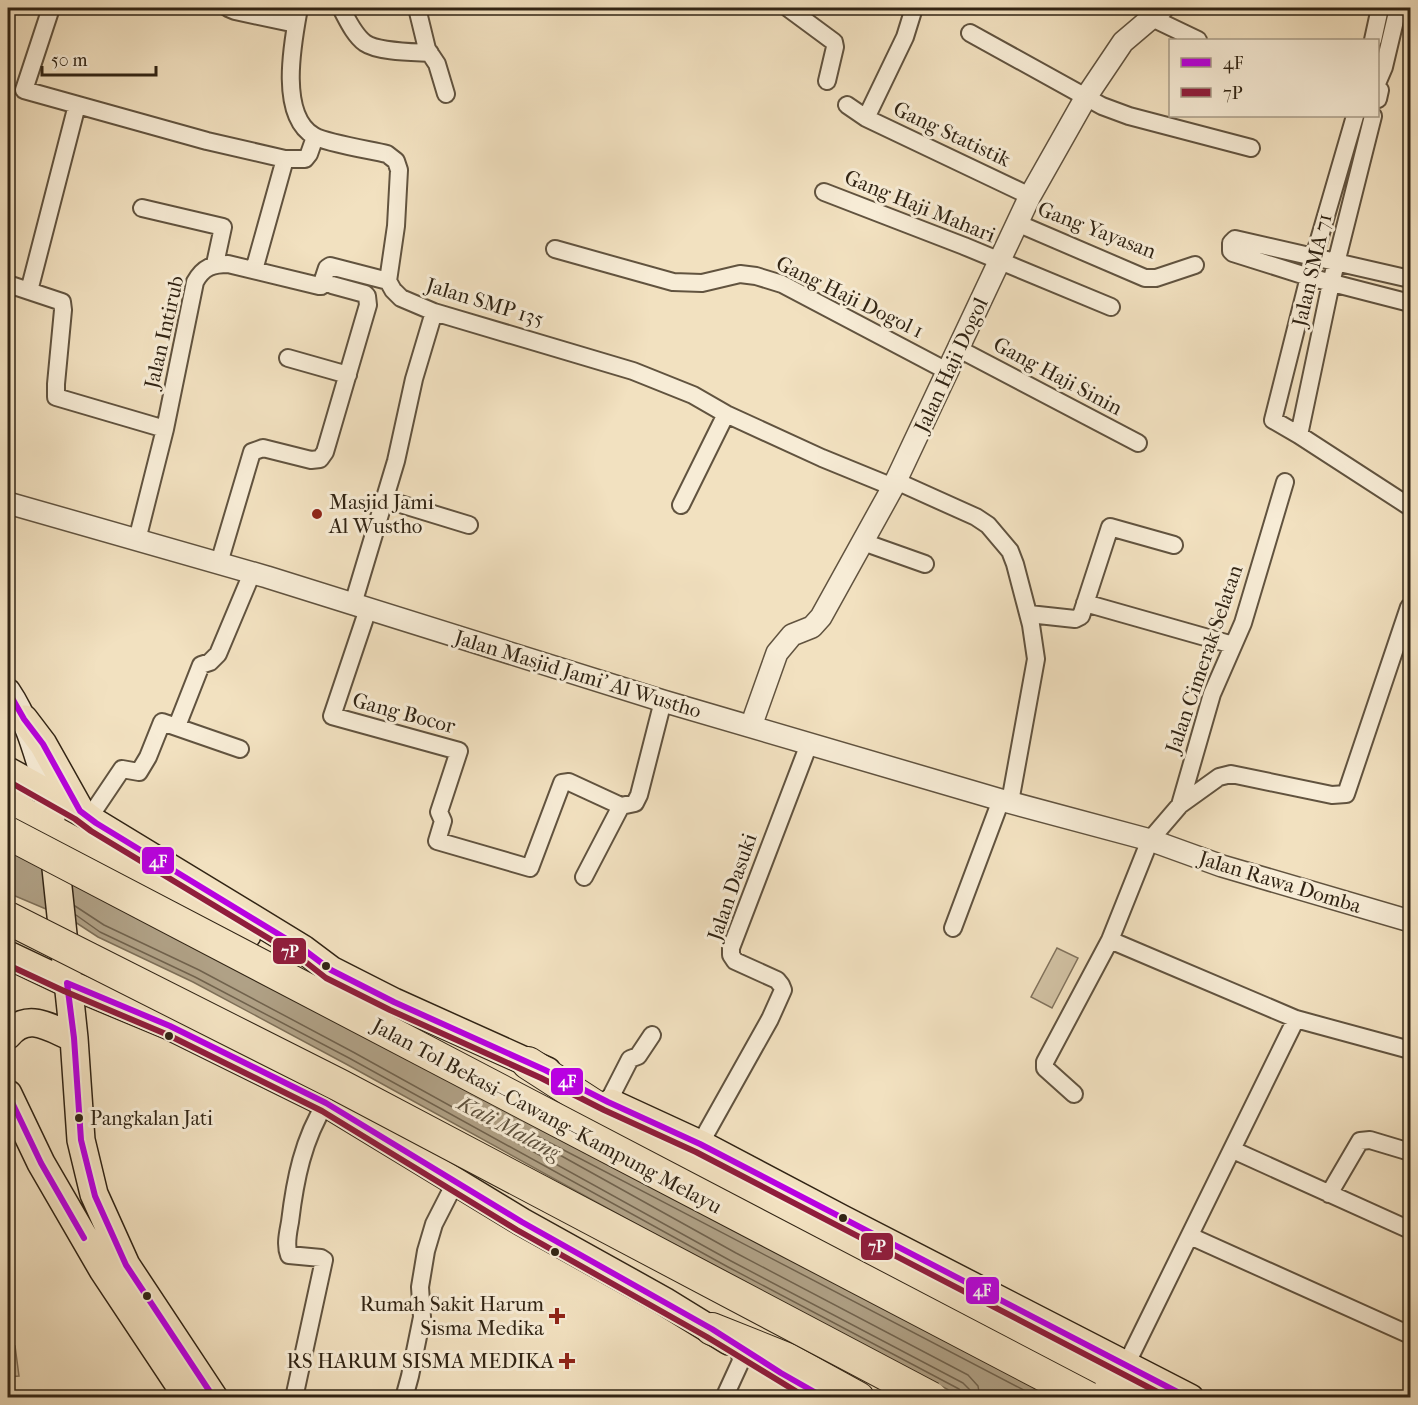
<svg xmlns="http://www.w3.org/2000/svg" width="1418" height="1405" font-family="'IM FELL French Canon',serif">
  <rect width="100%" height="100%" fill="#f2e1c0"/>
  <filter id="stains"><feTurbulence type="fractalNoise" baseFrequency=".00333" numOctaves="4"/><feColorMatrix values="0 0 0 0 .2 0 0 0 0 .09 0 0 0 0 .02 0 0 0 .5 -.17"/></filter>
  <radialGradient id="worn" r=".72"><stop offset=".6" stop-color="#630" stop-opacity="0"/><stop offset="1" stop-color="#630" stop-opacity=".3"/></radialGradient>
  <path fill="#d1c1a3" stroke="#81725c" stroke-width="1.5" d="M1057 948 1078 958 1052 1008 1031 997Z
    M8 1346H15L19 1376 8 1377Z"/>
  <path fill="#b0a186" stroke="#7d6f58" stroke-width="1.5" d="M8 832 1088 1397H962L725 1273 346 1064 193 982 98 937 72 920 8 893Z"/>
  <g fill="none" stroke-linecap="round" stroke-linejoin="round">
    <path stroke="#70624d" stroke-width="1.5" d="M75 906 104 925 199 970 353 1052 731 1261 963 1383 970 1390 971 1398
      M76 915 100 932 195 977 349 1058 728 1267 959 1389 963 1393V1398
      M980 1398 978 1386 968 1375 736 1253 531 1139 529 1135 533 1134 1039 1398"/>
    <defs>
      <path id="minor" d="M51 8 24 90 207 141 285 159H305L309 154 315 137
        M228 8 235 11 296 24
        M299 8C293 41 278 115 314 136 326 143 370 150 387 154L396 161 399 170 396 226 388 281 393 290 401 298 434 312 633 371 693 395 726 414 822 458 893 487
        M341 8C347 19 354 35 365 43 378 52 413 52 430 53
        M417 8 427 49 437 64 446 94
        M788 8 834 42 835 47 827 81
        M1152 18 1198 40
        M970 33 1102 106 1129 116 1251 148
        M1373 40 1380 8
        M1378 81 1384 67 1398 8
        M1378 99 1380 90
        M847 105 866 118 1030 196
        M1355 116 1314 257 1273 420 1299 435 1410 507
        M866 118 905 37 914 8
        M824 192 964 246 1111 307
        M142 208 223 227 215 264
        M1017 223 1145 278H1156L1195 265
        M555 249 673 282 702 283 740 274 756 276 782 284 947 371
        M254 270 285 159
        M1410 279 1235 239 1231 243V251L1233 253 1309 277 1410 303
        M8 284 62 302 63 310 56 384V397L165 429
        M29 291 77 105
        M957 348 1138 443
        M288 358 348 375
        M1299 435 1331 283 1373 116
        M896 481 976 517 988 525 1010 551 1015 564 1031 625 1036 659 1010 802
        M384 499 469 525
        M681 505 726 414
        M137 540 165 429 195 282C203 267 213 264 228 264L319 286H321L327 268 330 266 388 281
        M863 542 925 564
        M219 563 252 452 263 448 311 460 320 459 325 452 368 305 367 296 365 294 332 285
        M1085 603 1233 645
        M353 604 396 461 414 379 434 312
        M368 609 332 716 459 751 439 812 443 821 437 841 530 868 562 783 569 782 621 806 635 803 639 795 663 701
        M1029 614 1075 619 1081 616 1110 527 1174 545
        M177 726 201 665 210 662 218 654 252 573
        M1180 805 1219 777 1231 774 1332 795 1346 794 1409 607
        M89 818 122 769 139 772 148 757 162 722 240 749
        M584 877 621 806
        M953 928 1001 800
        M1110 940 1296 1019 1410 1050
        M1074 1094 1045 1068V1062L1110 940 1150 840 1180 805 1212 694 1243 623 1285 482
        M608 1102 630 1059 638 1056 652 1035
        M700 1144 770 1019 783 990 781 985 777 980 735 961 731 955V948L809 744
        M1233 1150 1410 1230
        M1329 1194 1360 1141 1370 1140 1410 1152
        M1190 1236 1410 1335
        M1126 1365 1296 1019
        M294 1398 324 1260 321 1258 289 1255C285 1245 288 1233 290 1222 295 1180 303 1139 326 1103
        M404 1398 410 1376 422 1317 420 1287 426 1251 434 1224 456 1181
        M724 1398 741 1361 739 1348"/>
      <path id="tertiary" d="M8 503 267 577 663 701 1001 800 1150 840 1222 866 1410 921
        M751 726 777 653 792 635 812 627 821 617 893 487 1030 196 1086 97 1123 42 1163 8"/>
      <path id="secondary" d="M8 691C29 722 37 757 48 793"/>
      <path id="primary" d="M24 719 43 744 80 810
        M8 771 80 811 96 823 303 949 331 970 394 1002 547 1071
        M48 793 74 1038 81 1140 94 1194 126 1265 214 1398
        M8 801 51 828 247 935
        M8 955 67 983 170 1026 326 1103 522 1222 664 1301 729 1341
        M8 1035C28 1011 50 1028 74 1038
        M8 1094 41 1163 103 1270 188 1398
        M611 1103 700 1144 842 1219 1190 1398"/>
      <path id="motorway" d="M528 1063 624 1125 783 1214 1141 1398
        M712 1329 787 1359 858 1398"/>
    </defs>
    <use href="#minor" stroke="#61533f" stroke-width="20"/>
    <use href="#tertiary" stroke="#61533f" stroke-width="24"/>
    <use href="#secondary" stroke="#312414" stroke-width="27"/>
    <use href="#primary" stroke="#312414" stroke-width="30"/>
    <use href="#motorway" stroke="#312414" stroke-width="34"/>
    <use href="#minor" stroke="#f7ecd6" stroke-width="16"/>
    <use href="#tertiary" stroke="#f7ecd6" stroke-width="21"/>
    <use href="#secondary" stroke="#f7ecd6" stroke-width="24"/>
    <use href="#primary" stroke="#f2e1c0" stroke-width="27"/>
    <use href="#motorway" stroke="#f2e1c0" stroke-width="32"/>
    <defs>
      <path id="motorway-bridge" d="M8 833 1088 1398
        M8 918 339 1085 931 1398"/>
    </defs>
    <use href="#motorway-bridge" stroke="#312414" stroke-width="34" stroke-linecap="butt"/>
    <use href="#motorway-bridge" stroke="#f2e1c0" stroke-width="32"/>
    <defs>
      <path id="bus-1" d="M8 691 24 719 43 744 80 811 96 823 303 949 331 970 394 1002 545 1070 608 1102 700 1144 1189 1398
        M8 1094 41 1163 84 1238
        M214 1398 126 1265 95 1196 81 1140 74 1038 67 983 170 1026 326 1103 522 1222 712 1329 781 1373 825 1398"/>
      <path id="bus-2" d="M8 781 75 819 91 831 298 956 326 978 390 1010 541 1078 604 1110 696 1152 1169 1398
        M8 965 64 991 166 1034 322 1111 517 1230 707 1337 807 1398"/>
    </defs>
    <use href="#bus-1" stroke="#f7ecd6" stroke-width="10"/>
    <use href="#bus-2" stroke="#f7ecd6" stroke-width="10"/>
    <use href="#bus-1" stroke="#b900e2" stroke-width="6"/>
    <use href="#bus-2" stroke="#901d3c" stroke-width="6"/>
  </g>
  <g fill="#8f2418" stroke="#f7ecd6" stroke-width="2">
    <circle cx="317" cy="514" r="6"/>
    <path d="M554 1307h6v6h6v6h-6v6h-6v-6h-6v-6h6z"/>
    <path d="M564 1352h6v6h6v6h-6v6h-6v-6h-6v-6h6z"/>
  </g>
  <g fill="#312414" stroke="#f7ecd6" stroke-width="2">
    <circle cx="326" cy="966" r="5"/>
    <circle cx="169" cy="1036" r="5"/>
    <circle cx="79" cy="1118" r="5"/>
    <circle cx="843" cy="1218" r="5"/>
    <circle cx="555" cy="1252" r="5"/>
    <circle cx="147" cy="1296" r="5"/>
  </g>
  <g text-anchor="middle" dominant-baseline="central" stroke-width="6" stroke-linejoin="round" paint-order="stroke">
    <g font-size="20" fill="#312414" stroke="#f7ecd6" text-anchor="start">
      <text x="90" y="1118">Pangkalan Jati</text>
    </g>
    <g font-size="21" fill="#312414" stroke="#f7ecd6">
      <text transform="translate(952 134) rotate(25)">Gang Statistik</text>
      <text transform="translate(920 206) rotate(22)">Gang Haji Mahari</text>
      <text transform="translate(1097 230) rotate(21)">Gang Yayasan</text>
      <text transform="translate(1312 270) rotate(-77)">Jalan SMA 71</text>
      <text transform="translate(850 297) rotate(26)">Gang Haji Dogol 1</text>
      <text transform="translate(485 302) rotate(17)">Jalan SMP 135</text>
      <text transform="translate(164 332) rotate(-77)">Jalan Intirub</text>
      <text transform="translate(951 365) rotate(-65)">Jalan Haji Dogol</text>
      <text transform="translate(1058 376) rotate(28)">Gang Haji Sinin</text>
      <text transform="translate(1204 659) rotate(-71)">Jalan Cimerak Selatan</text>
      <text transform="translate(578 674) rotate(17)">Jalan Masjid Jami' Al Wustho</text>
      <text transform="translate(404 713) rotate(15)">Gang Bocor</text>
      <text transform="translate(1280 882) rotate(17)">Jalan Rawa Domba</text>
      <text transform="translate(732 887) rotate(-71)">Jalan Dasuki</text>
      <text transform="translate(547 1116) rotate(28)">Jalan Tol Bekasi–Cawang–Kampung Melayu</text>
    </g>
    <g font-size="21" fill="#312414" stroke="#f7ecd6" text-anchor="end">
      <text x="329" y="502" text-anchor="start">Masjid Jami<tspan x="329" dy="24">Al Wustho</tspan></text>
      <text x="544" y="1304">Rumah Sakit Harum<tspan x="544" dy="24">Sisma Medika</tspan></text>
      <text x="554" y="1361">RS HARUM SISMA MEDIKA</text>
    </g>
    <g font-size="22" font-style="italic" fill="#5d503c" stroke="#f7ecd6">
      <text transform="translate(509 1128) rotate(28)">Kali Malang</text>
    </g>
  </g>
  <g stroke="#f7ecd6" stroke-width="2">
    <rect x="141" y="846" width="34" height="29" rx="6" fill="#b900e2"/>
    <rect x="272" y="937" width="35" height="28" rx="6" fill="#901d3c"/>
    <rect x="550" y="1067" width="34" height="29" rx="6" fill="#b900e2"/>
    <rect x="860" y="1232" width="34" height="29" rx="6" fill="#901d3c"/>
    <rect x="965" y="1276" width="35" height="29" rx="6" fill="#b900e2"/>
  </g>
  <g font-size="16" text-anchor="middle" font-weight="bold" fill="#fff">
    <text x="158" y="867">4F</text>
    <text x="290" y="957">7P</text>
    <text x="567" y="1087">4F</text>
    <text x="877" y="1252">7P</text>
    <text x="982" y="1296">4F</text>
  </g>
  <rect width="1418" height="1405" fill="none" stroke="#f2e1c0" stroke-width="30"/>
  <rect x="9" y="9" width="1400" height="1387" fill="none" stroke="#312414" stroke-width="3"/>
  <rect x="15" y="15" width="1388" height="1375" fill="none" stroke="#312414" stroke-width="1.5"/>
  <rect x="1169" y="39" width="210" height="78" fill="#f7ecd6" stroke="#a89c88" stroke-width="1.5"/>
  <rect x="1181" y="58" width="30" height="9" fill="#b900e2" stroke="#a89c88" stroke-width="1.5"/>
  <text x="1223" y="69" font-size="18" fill="#312414">4F</text>
  <rect x="1181" y="88" width="30" height="9" fill="#901d3c" stroke="#a89c88" stroke-width="1.5"/>
  <text x="1223" y="99" font-size="18" fill="#312414">7P</text>
  <path d="M42 66v9h114v-9" fill="none" stroke="#312414" stroke-width="3"/>
  <text x="51" y="66" font-size="18" fill="#312414" stroke="#f7ecd6" stroke-width="4.5" paint-order="stroke">50 m</text>
  <rect width="100%" height="100%" filter="url(#stains)"/>
  <rect width="100%" height="100%" fill="url(#worn)"/>
</svg>
